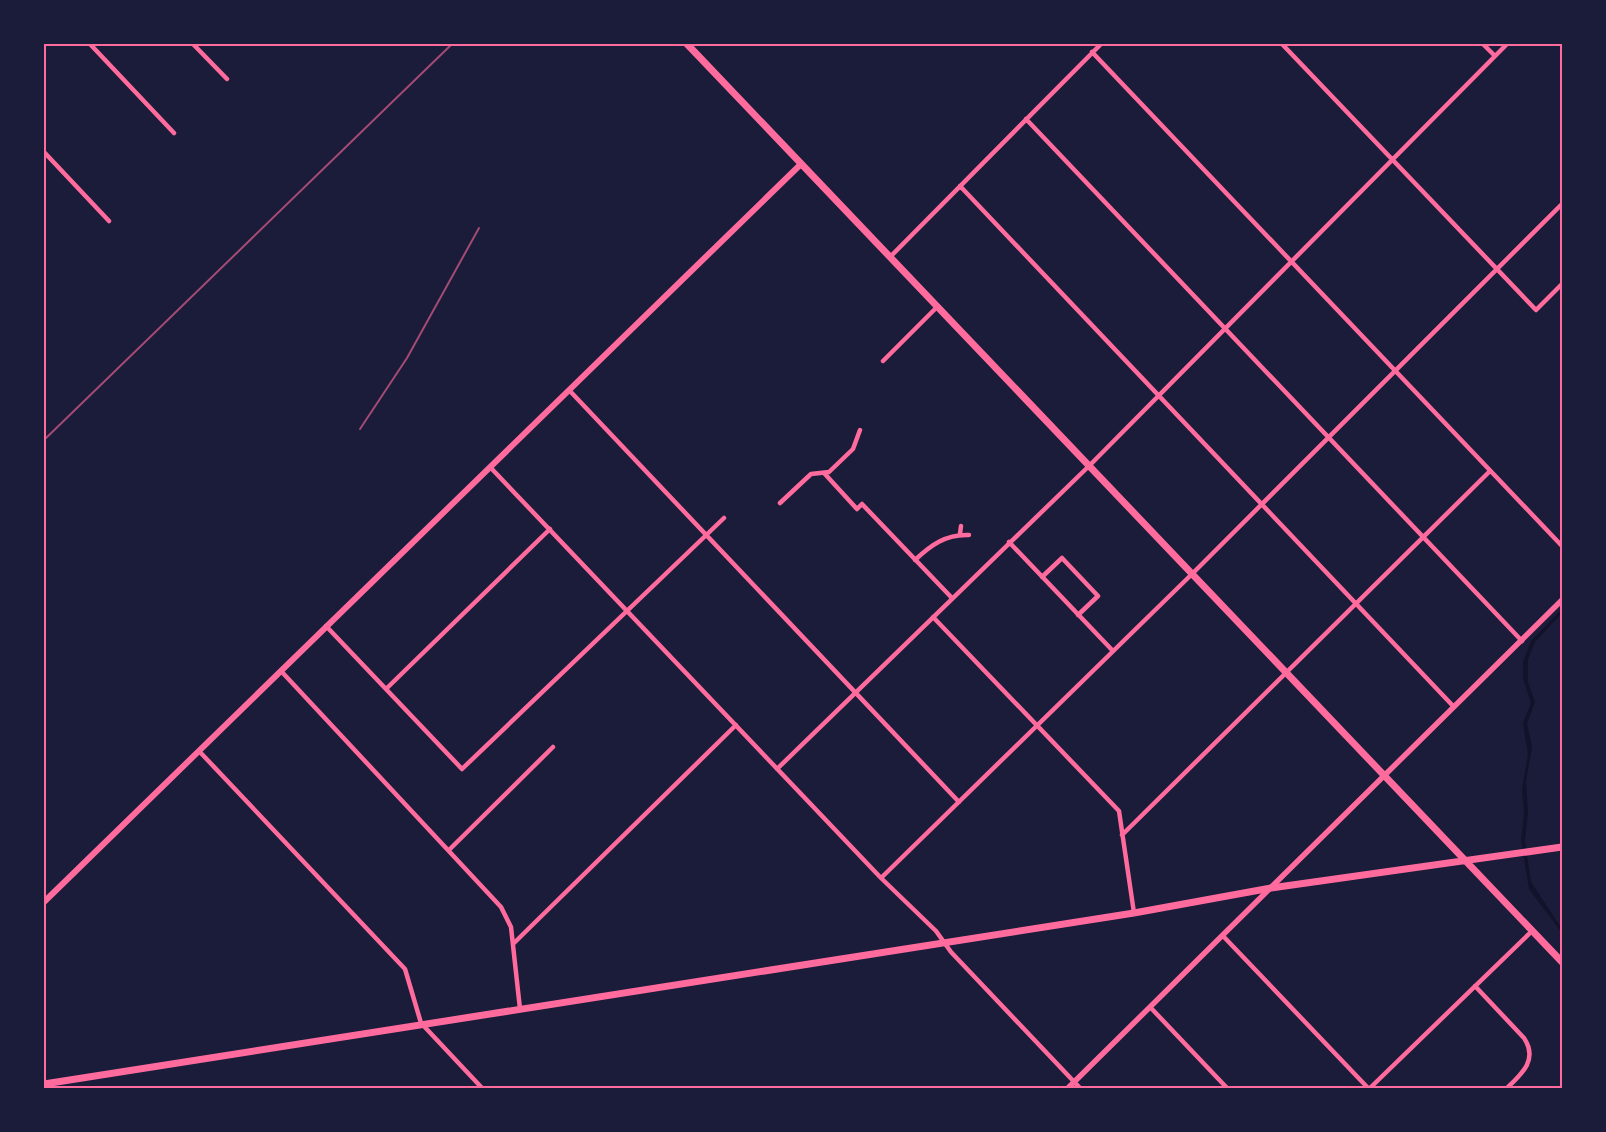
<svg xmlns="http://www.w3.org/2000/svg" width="1606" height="1132" font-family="Cabin,sans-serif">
  <rect width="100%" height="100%" fill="#1b1b3a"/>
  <path fill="#12122b" d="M1562 609V613L1535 642 1528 659V682L1535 702 1527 723 1532 747 1526 781 1528 813 1525 840 1531 882 1562 929V933L1529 889 1521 840 1524 814 1522 789 1528 755 1523 723 1531 703 1523 679V662L1531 641Z"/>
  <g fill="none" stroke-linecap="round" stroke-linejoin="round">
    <path stroke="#ff6b9d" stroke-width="4.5" d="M90 44 174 133
      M193 44 227 79
      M1282 44 1536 310 1562 284
      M1483 44 1495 56
      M1092 52 1562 546
      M1026 119 1522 641
      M44 152 109 221
      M960 186 1454 707
      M890 257 1101 44
      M883 361 937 307
      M569 390 959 802
      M490 467 881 878 936 931 951 952 1080 1088
      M824 473 857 509 862 504 952 598
      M780 503 811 474 829 472 853 449 860 430
      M960 534 961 526
      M1009 542 1113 651
      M915 560C931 545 946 534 969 535
      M1042 577 1062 558 1098 596 1078 615
      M933 617 1119 811 1134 913
      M326 626 462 769 724 518
      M281 671 501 907 511 927 520 1009
      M386 689 550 529
      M199 751 405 969 421 1023 482 1088
      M777 769 1089 466 1507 44
      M1122 835 1490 471
      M449 850 553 747
      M881 878 1192 574 1562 204
      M1224 937 1368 1088
      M513 944 736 725
      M1475 986 1524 1038C1538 1059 1523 1073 1507 1088
      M1151 1008 1227 1088
      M1370 1088 1532 931"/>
    <path stroke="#ff6b9d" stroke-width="5.5" d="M1068 1088 1562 600"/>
    <path stroke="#ff6b9d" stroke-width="6" d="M44 902 801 164"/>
    <path stroke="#ff6b9d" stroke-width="7" d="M687 44 1562 962
      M44 1084 1134 913 1271 888 1562 847"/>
    <path stroke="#a44b75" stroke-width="2" d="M360 429 407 358 479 228
      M44 440 452 44"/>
  </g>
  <rect width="1606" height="1132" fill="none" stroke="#1b1b3a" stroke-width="90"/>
  <rect x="45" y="45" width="1516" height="1042" fill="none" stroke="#ff6b9d" stroke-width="2"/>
</svg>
